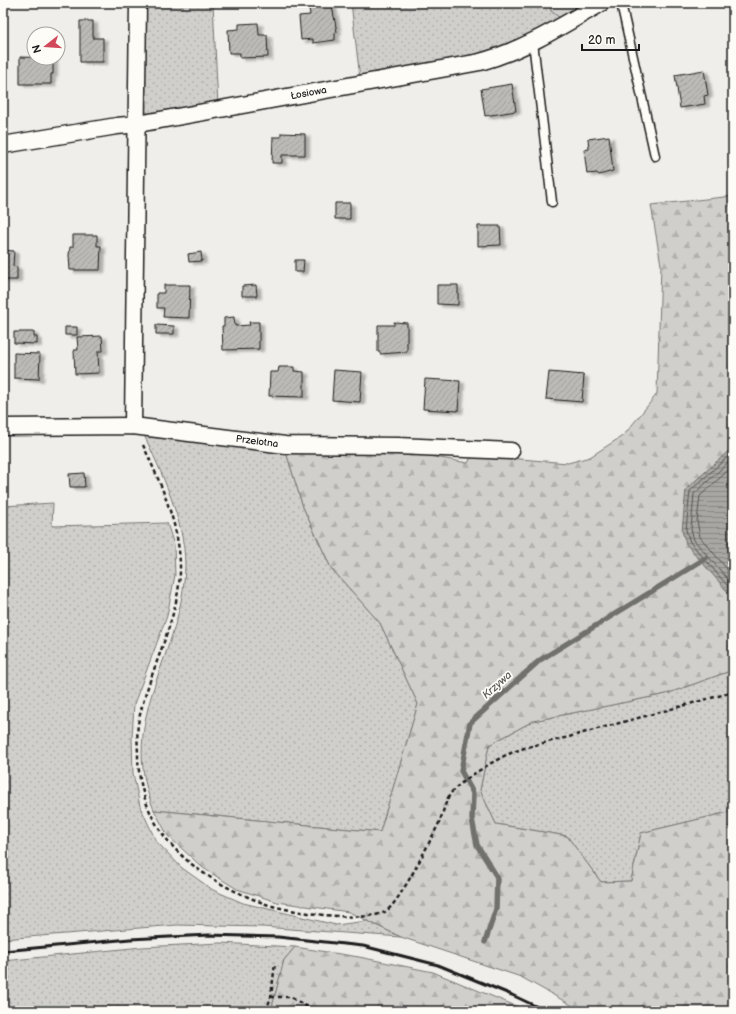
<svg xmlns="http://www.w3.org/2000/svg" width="736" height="1014" font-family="'Balsamiq Sans',sans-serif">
  <defs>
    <pattern id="green-dots" width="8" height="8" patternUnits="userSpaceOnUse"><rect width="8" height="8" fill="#d0cfcc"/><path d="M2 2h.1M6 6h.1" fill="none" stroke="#b2b1af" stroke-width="1.8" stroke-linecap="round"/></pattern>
    <pattern id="forest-firs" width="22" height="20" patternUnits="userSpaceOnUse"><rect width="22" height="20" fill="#d0cfcc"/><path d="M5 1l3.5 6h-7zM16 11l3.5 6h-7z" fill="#b2b1af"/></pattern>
    <pattern id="water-rules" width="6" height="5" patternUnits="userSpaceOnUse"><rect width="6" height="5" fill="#a8a7a3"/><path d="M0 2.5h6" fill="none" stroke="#888784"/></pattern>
    <pattern id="building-hatch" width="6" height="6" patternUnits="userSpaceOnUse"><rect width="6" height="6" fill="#bbbab6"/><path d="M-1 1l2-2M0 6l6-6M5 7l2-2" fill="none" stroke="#a09f9c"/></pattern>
    <filter id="shadow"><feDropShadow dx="4.5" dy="2.5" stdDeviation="1" flood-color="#0004"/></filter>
  </defs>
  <rect width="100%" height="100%" fill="#f0eeea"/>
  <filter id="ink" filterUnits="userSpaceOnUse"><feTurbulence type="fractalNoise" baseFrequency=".025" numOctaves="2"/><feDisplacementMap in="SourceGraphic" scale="8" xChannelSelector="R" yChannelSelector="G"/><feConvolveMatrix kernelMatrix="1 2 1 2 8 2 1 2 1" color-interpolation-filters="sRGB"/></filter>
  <g filter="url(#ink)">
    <path fill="url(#green-dots)" stroke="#767674" d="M143 3H213L218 106 152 116 144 110Z
      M351 3H551V11L560 18 527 37 479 57 360 78Z
      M143 433 286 452 303 507 331 568 380 623 418 704 380 832 154 810C115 716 184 654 185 565 185 522 161 471 143 433Z
      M53 503 52 526 167 523 174 545 175 575 167 616 134 704 132 738 133 773 140 806 156 841 182 868 213 890 243 903 336 925 367 921 401 937 262 927 177 925 3 939V506Z
      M733 670V811L641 833 631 881 601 882 567 836 496 824 480 790 489 745 533 721 666 694Z
      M220 943 295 947 284 960 271 1011H3V961L142 947Z"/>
    <path fill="url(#forest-firs)" stroke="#767674" d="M551 3H588L560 18 551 11Z
      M733 196V670L666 694 533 721 489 745 480 790 496 824 567 836 601 882 631 881 641 833 733 811V1011H582L521 977 401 937 349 912 277 902 237 889 203 868 168 836 154 810 380 832 418 704 380 623 331 568 303 507 286 452H407L468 463 472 455 568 463 590 457 624 435 657 394 661 265 651 205Z
      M295 947 359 957 433 972 528 1011H271L284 960Z"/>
    <path fill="url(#water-rules)" stroke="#706f6d" d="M733 447V598L686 544 682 531 686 489Z"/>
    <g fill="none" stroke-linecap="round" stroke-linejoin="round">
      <path stroke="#545452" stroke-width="1" d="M733 452 690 491 686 530 690 542 733 592
        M733 458 694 494 691 529 694 540 733 585
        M733 466 700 496 697 521 700 537 733 576"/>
      <path stroke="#706f6d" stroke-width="5.5" d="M485 942 496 909 497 877 477 845 472 819 473 793 461 771 470 723 540 660 706 558"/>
    </g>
    <path fill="url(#building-hatch)" stroke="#1c1c1c" filter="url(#shadow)" d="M332 6 337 32 335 33V40L313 43V39L301 40 299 16 310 15 309 8Z
      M80 21H93V38H103V62H80Z
      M258 23 259 35H267L268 57 240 58V53H229L228 30 239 29V24Z
      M20 57 53 58V74H51V84H20Z
      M704 70 708 95 704 96 705 104 680 108 675 75Z
      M512 84 516 111 485 116 481 89Z
      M281 133 305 134V155H282V163H272L273 137H281Z
      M609 136 613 171 599 175 597 173 587 174 584 150 589 149 588 139Z
      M335 203H350V219H335Z
      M478 226H500L501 245 478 246Z
      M73 235H97V246H101L100 270H70L69 255 70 247H73Z
      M3 250 14 251 13 266 17 267V280H3Z
      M201 252 202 261 189 262 188 254Z
      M295 260H304L303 272H295Z
      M164 285H190L189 318 163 317 164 308H157V293H164Z
      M256 285 257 296H242V286Z
      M437 285H458V305L437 304Z
      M234 317 235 326 250 325 249 322H259V349L223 350 222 326H224V318Z
      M394 322 407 323V352L380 354V352H378V325H394Z
      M156 325 174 326V334H156Z
      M65 327H77V335H65Z
      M14 332H34V337H37V344L14 343Z
      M102 336 103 351H98L99 373 75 374 74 350H78L77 337Z
      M14 353 40 354 39 379 14 378Z
      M279 367H294V371L304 372V397L269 396 270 372H278Z
      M334 370 362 372 360 402 332 400Z
      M549 372 584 375 582 402 546 399Z
      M425 379 460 381 458 411 423 409Z
      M84 473 85 487H70L69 474Z"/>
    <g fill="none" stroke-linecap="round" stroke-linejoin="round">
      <defs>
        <path id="lane" d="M621 3 655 156
          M533 42 552 202"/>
        <g id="street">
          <path id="s1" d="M3 145 117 126 138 124 480 62C524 50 562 26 601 3"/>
          <path d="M133 426 138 3"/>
          <path id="s2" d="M3 427 133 426 285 445 398 446 511 451"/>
        </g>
      </defs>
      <use href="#lane" stroke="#1c1c1c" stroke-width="11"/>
      <use href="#street" stroke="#1c1c1c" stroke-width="19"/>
      <path stroke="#1c1c1c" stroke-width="2.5" stroke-dasharray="4 3" stroke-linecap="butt" d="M143 445C161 484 181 528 180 571 179 619 149 671 139 719 136 731 138 745 138 757 140 836 197 879 266 904 289 912 363 923 385 912 399 904 430 841 439 823 443 814 445 801 451 793 460 781 496 759 511 753 532 744 557 741 579 734 631 720 682 706 733 692
        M271 997H290L315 1011
        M266 1011 271 997 275 963"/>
      <use href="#lane" stroke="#fdfcf7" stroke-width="8"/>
      <use href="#street" stroke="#fdfcf7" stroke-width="16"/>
      <path stroke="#1c1c1c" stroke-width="3" d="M3 951 130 939 209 935 278 937 363 946 438 965 512 995 546 1011"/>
    </g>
  </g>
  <g text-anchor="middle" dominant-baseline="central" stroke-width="3.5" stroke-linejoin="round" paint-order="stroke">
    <g font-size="10" fill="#1c1c1c" stroke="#fdfcf7">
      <text stroke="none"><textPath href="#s1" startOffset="310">Łosiowa</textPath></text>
      <text stroke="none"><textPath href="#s2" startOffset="255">Przelotna</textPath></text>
    </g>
    <g font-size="11" font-style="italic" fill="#5b5b59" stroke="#fdfcf7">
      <text transform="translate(497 685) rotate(-42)">Krzywa</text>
    </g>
  </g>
  <rect width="736" height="1014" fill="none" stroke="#fdfcf7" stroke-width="16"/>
  <rect x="8" y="8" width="720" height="998" fill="none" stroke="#1c1c1c" stroke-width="1.5" filter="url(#ink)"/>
  <g transform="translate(46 46) rotate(253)"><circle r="19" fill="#fdfcf7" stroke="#a3a29f"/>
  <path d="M0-3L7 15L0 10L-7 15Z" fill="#d1495b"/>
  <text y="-6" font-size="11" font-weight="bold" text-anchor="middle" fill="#1c1c1c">N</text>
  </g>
  <path d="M582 44v6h57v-6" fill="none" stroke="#1c1c1c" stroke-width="2"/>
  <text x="588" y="44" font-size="12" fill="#1c1c1c" stroke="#fdfcf7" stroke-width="3" paint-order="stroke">20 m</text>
</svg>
